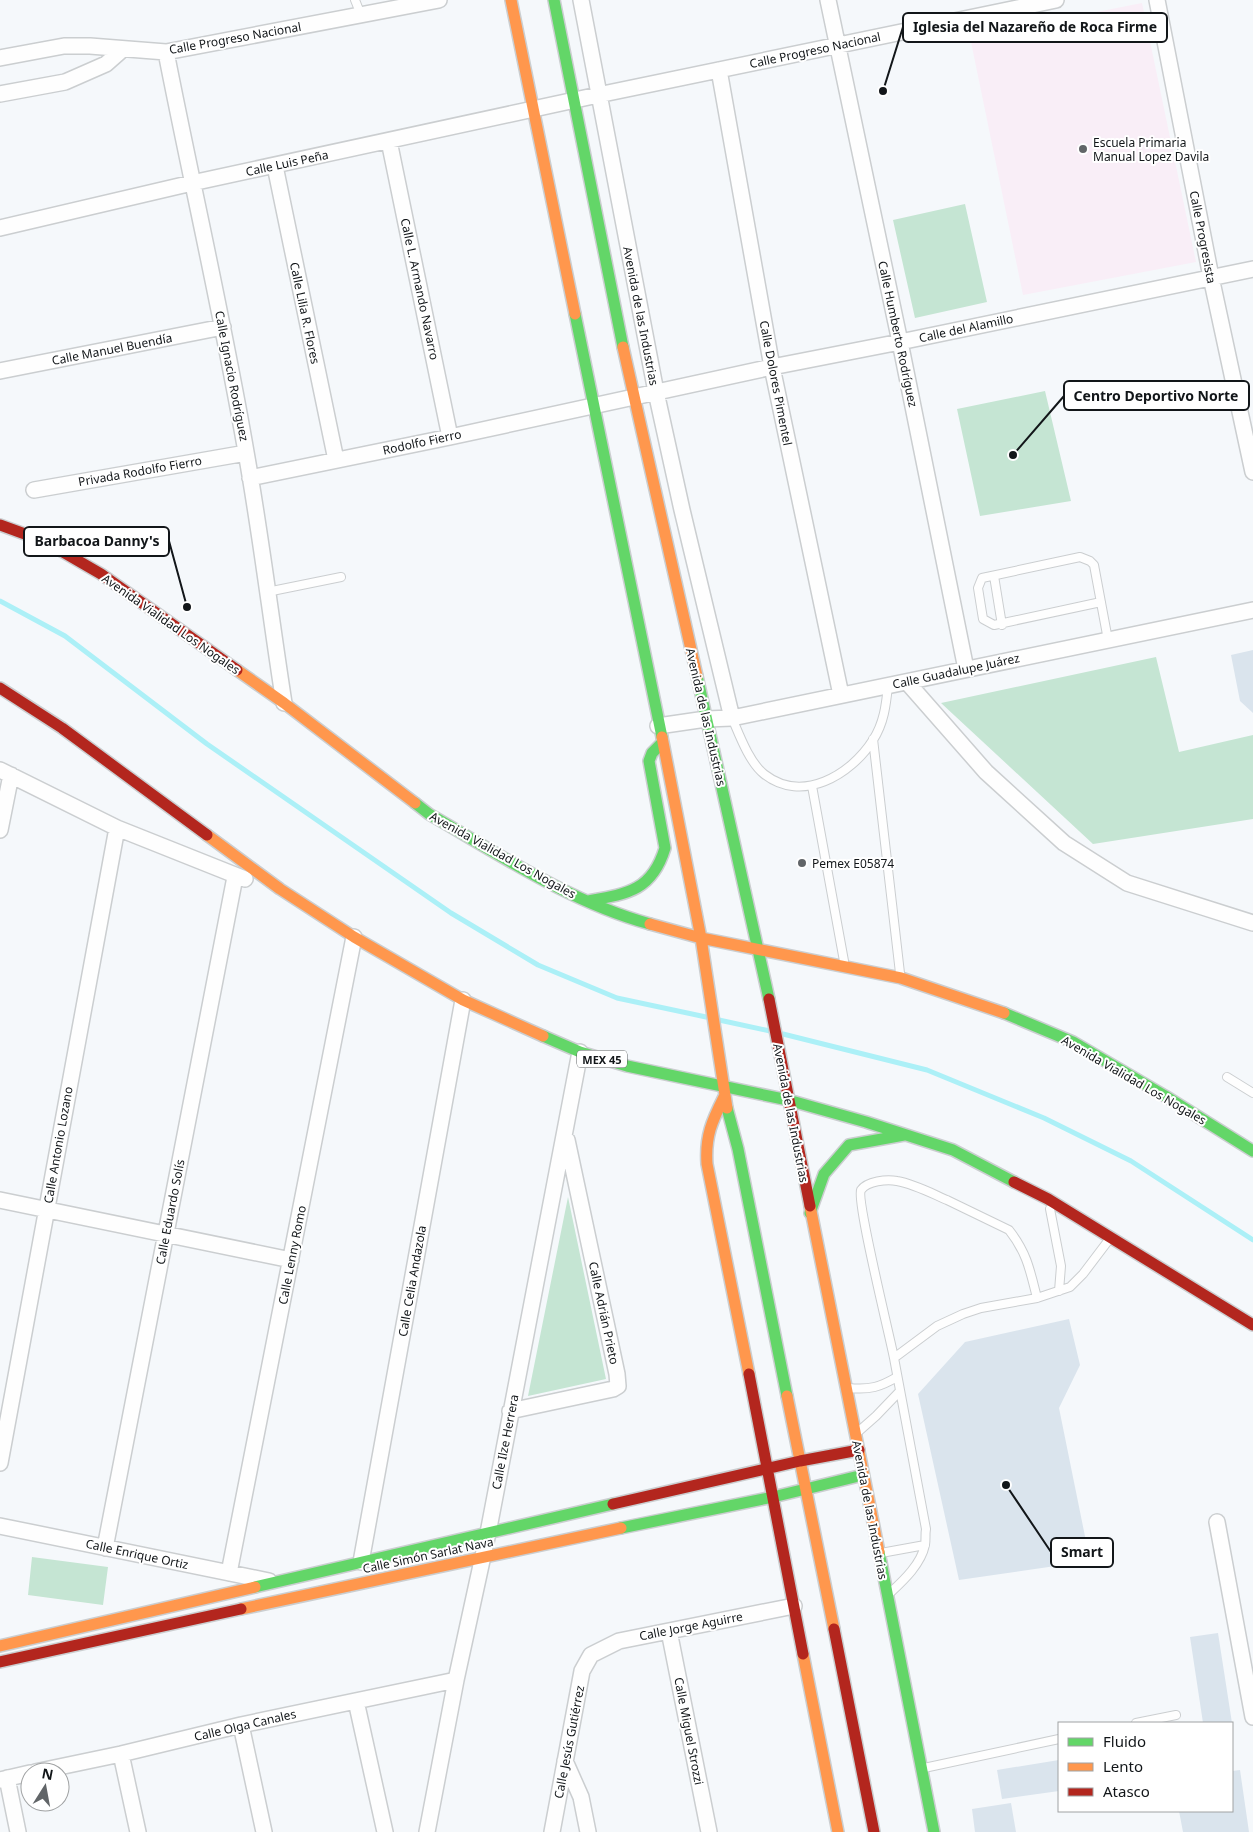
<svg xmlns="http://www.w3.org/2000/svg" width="1253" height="1832" font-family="'Noto Sans',sans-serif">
  <rect width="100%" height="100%" fill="#f5f8fb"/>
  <path fill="#f9eef7" d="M1142 3 1196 262 1023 295 970 37Z"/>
  <path fill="#c5e5d3" d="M965 204 987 302 915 318 893 220Z
    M1045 391 1071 501 980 516 957 409Z
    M1156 657 1179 752 1253 735V819L1093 844 941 703Z
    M568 1197 606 1379 528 1396Z
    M32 1557 108 1567 103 1605 28 1595Z"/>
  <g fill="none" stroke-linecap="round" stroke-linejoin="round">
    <path stroke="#acf0f7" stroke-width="5" d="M0 601 65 636 207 744 451 913 538 965 617 998 706 1017
      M719 1020 770 1031
      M783 1034 927 1070 1044 1118 1131 1161 1253 1240"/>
  </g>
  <path fill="#dae4ed" d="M1253 650V713L1240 701 1231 655Z
    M1069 1319 1080 1365 1059 1408 1090 1561 959 1580 918 1394 965 1342Z
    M1218 1633 1232 1723H1203L1190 1637Z
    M1059 1760V1791L1002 1799 997 1770Z
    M1240 1770 1249 1832H1183L1179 1811H1232V1771Z
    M1011 1803 1016 1832H975L972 1809Z"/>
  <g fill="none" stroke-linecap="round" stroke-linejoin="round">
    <defs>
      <path id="lane" d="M355 0 361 15
        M994 576 1002 625
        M267 592 341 577
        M1101 602 994 625 983 619 978 588 982 578 1080 557 1090 561 1094 565 1108 640
        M732 718C739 734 749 762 764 774 802 804 851 775 873 740 884 723 886 705 888 686
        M873 739 900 973
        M812 786 844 961
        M1227 1077 1253 1093
        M1050 1209 1061 1266 1059 1291
        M894 1358C890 1337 856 1200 861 1190 867 1181 887 1179 897 1181 914 1184 931 1193 947 1200 968 1210 988 1220 1009 1230 1027 1253 1030 1270 1037 1298
        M849 1388C870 1390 880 1387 897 1377
        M859 1431 876 1416 900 1391
        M881 1553 925 1545
        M891 1592C904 1580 921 1564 925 1545 926 1540 925 1534 926 1529L894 1358 937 1326 963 1314 981 1308 1037 1298 1070 1287 1083 1274 1108 1241
        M1136 1723 1176 1715
        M924 1768 1059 1739"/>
      <path id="street" d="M581 0 656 392 682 510 732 718
        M828 0 900 342 966 669
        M1157 0 1211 277 1253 472
        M166 52C192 185 223 318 246 452 261 536 271 620 284 703
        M0 58 64 46H90L166 52 439 0
        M719 70 772 367 841 695
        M0 94 65 82 106 64 123 49
        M389 141 450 437
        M275 166 336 460
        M0 228 192 183 598 95 1056 0
        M0 371 223 327
        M250 478 450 437 772 367 900 342 1253 269
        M34 490 246 453
        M907 682 986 772 1064 843 1127 883 1253 923
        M658 726 706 719 732 718 1253 610
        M0 770 117 828 245 879
        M0 830 11 775
        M0 1200 291 1260
        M510 1411 613 1389 618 1386 617 1374 567 1140
        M0 1463 117 828
        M1217 1522 1253 1717
        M0 1526 269 1581
        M105 1548 235 877
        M361 1562 463 1000
        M229 1573 354 937
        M669 1631 709 1832
        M356 1701 385 1832
        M241 1725 264 1832
        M121 1754 138 1832
        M565 1761 581 1797 588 1832
        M35 1772 121 1754 241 1725 456 1680
        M7 1778 18 1832
        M0 1780 30 1773
        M427 1832 456 1680 488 1533 580 1052
        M552 1832 582 1671 591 1655 619 1641 794 1606"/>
      <path id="fast" d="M554 0 623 347
        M575 314 662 737
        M697 676 769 999
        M415 803 429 814C500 855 570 902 650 924
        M587 901C627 894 652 891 665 848L649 761 652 753 662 743
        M1004 1013 1073 1042 1165 1096 1253 1151
        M543 1036 580 1052 627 1066 788 1100 866 1122 953 1150 1014 1182
        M727 1108 738 1149 787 1396
        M810 1213 824 1174 849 1145 904 1135
        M621 1528 773 1497 863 1475
        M879 1552 934 1832
        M255 1587 613 1504"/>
      <path id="slow" d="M511 0 575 314
        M623 347 697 676
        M237 670 284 703 415 803
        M662 737 701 938 727 1108
        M207 835 280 889 354 937 463 1000 543 1036
        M650 924 701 938 901 978 1004 1013
        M724 1097C712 1121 705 1136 707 1164L749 1374
        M810 1206 879 1552
        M787 1396 834 1629
        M241 1609 621 1528
        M0 1646 255 1587
        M803 1654 838 1832"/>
      <path id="jam" d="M0 525 44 541 101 574 237 670
        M0 688 62 728 207 835
        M769 999 810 1206
        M1014 1182 1048 1199 1253 1325
        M749 1374 803 1654
        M613 1504 800 1461 859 1450
        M834 1629 874 1832
        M0 1662 241 1609"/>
    </defs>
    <use href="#lane" stroke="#cbced0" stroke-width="10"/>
    <use href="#street" stroke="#cbced0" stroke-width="18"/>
    <use href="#fast" stroke="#cbced0" stroke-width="14"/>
    <use href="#slow" stroke="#cbced0" stroke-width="14"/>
    <use href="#jam" stroke="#cbced0" stroke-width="14"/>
    <use href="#lane" stroke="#fefefe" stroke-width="8"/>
    <use href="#street" stroke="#fefefe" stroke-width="15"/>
    <use href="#fast" stroke="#63d668" stroke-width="11"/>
    <use href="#slow" stroke="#ff974d" stroke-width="11"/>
    <use href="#jam" stroke="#b3261e" stroke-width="11"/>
  </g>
  <g fill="#616568" stroke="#fff" stroke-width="2">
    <circle cx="1083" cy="149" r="5"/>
    <circle cx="802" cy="863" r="5"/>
  </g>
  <g text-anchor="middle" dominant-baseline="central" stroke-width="4" stroke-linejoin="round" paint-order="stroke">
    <rect fill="#fff" stroke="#595c5e" stroke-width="1" x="577" y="1050.5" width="50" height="17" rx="4"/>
    <g font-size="11" font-weight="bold" fill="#121619">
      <text x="602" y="1059">MEX 45</text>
    </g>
    <g font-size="12" fill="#121619" stroke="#fff">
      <text transform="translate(235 38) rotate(-10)">Calle Progreso Nacional</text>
      <text transform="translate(815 50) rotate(-12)">Calle Progreso Nacional</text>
      <text transform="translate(287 163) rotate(-12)">Calle Luis Peña</text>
      <text transform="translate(1203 237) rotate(79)">Calle Progresista</text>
      <text transform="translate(420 289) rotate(78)">Calle L. Armando Navarro</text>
      <text transform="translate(305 313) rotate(78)">Calle Lilia R. Flores</text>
      <text transform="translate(641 316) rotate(79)">Avenida de las Industrias</text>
      <text transform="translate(966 328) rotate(-12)">Calle del Alamillo</text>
      <text transform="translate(898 334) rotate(78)">Calle Humberto Rodríguez</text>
      <text transform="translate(112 349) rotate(-11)">Calle Manuel Buendía</text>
      <text transform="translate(232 376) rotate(79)">Calle Ignacio Rodríguez</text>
      <text transform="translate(776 383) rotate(79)">Calle Dolores Pimentel</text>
      <text transform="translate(422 442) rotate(-12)">Rodolfo Fierro</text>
      <text transform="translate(140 471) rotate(-10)">Privada Rodolfo Fierro</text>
      <text transform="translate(171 624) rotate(35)">Avenida Vialidad Los Nogales</text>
      <text transform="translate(956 671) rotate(-12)">Calle Guadalupe Juárez</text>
      <text transform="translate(706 717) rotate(77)">Avenida de las Industrias</text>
      <text transform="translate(503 855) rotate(29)">Avenida Vialidad Los Nogales</text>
      <text transform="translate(1134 1080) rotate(30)">Avenida Vialidad Los Nogales</text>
      <text transform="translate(791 1113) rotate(79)">Avenida de las Industrias</text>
      <text transform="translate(58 1145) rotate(-80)">Calle Antonio Lozano</text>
      <text transform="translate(170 1212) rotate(-79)">Calle Eduardo Solís</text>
      <text transform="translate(292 1255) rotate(-79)">Calle Lenny Romo</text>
      <text transform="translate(412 1281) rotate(-80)">Calle Celia Andazola</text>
      <text transform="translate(604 1313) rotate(78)">Calle Adrián Prieto</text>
      <text transform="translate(505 1442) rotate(-79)">Calle Ilze Herrera</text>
      <text transform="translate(870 1510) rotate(79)">Avenida de las Industrias</text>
      <text transform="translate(137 1554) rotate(12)">Calle Enrique Ortiz</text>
      <text transform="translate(428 1555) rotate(-12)">Calle Simón Sarlat Nava</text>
      <text transform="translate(691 1626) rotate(-11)">Calle Jorge Aguirre</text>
      <text transform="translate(245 1725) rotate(-13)">Calle Olga Canales</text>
      <text transform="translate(689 1731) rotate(79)">Calle Miguel Strozzi</text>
      <text transform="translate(569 1742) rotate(-79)">Calle Jesús Gutiérrez</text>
    </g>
    <g font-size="12" fill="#121619" stroke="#fff" text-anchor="start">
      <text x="1093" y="142">Escuela Primaria<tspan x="1093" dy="14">Manual Lopez Davila</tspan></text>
      <text x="812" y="863">Pemex E05874</text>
    </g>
  </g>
  <path fill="none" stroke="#121619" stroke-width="2" d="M883 91L903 27M1013 455L1064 396M187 607L169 541M1006 1485L1051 1552"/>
  <g fill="#121619" stroke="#fff" stroke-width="2">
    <circle cx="883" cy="91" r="5"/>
    <circle cx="1013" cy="455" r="5"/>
    <circle cx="187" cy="607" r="5"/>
    <circle cx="1006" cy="1485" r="5"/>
  </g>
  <g fill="#fff" stroke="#121619" stroke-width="2">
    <rect x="903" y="13" width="264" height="29" rx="5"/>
    <rect x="1064" y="381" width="185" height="29" rx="5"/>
    <rect x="24" y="527" width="145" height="29" rx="5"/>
    <rect x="1051" y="1538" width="62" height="29" rx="5"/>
  </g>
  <g font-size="14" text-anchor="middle" font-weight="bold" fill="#121619">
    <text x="1035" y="32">Iglesia del Nazareño de Roca Firme</text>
    <text x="1156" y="401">Centro Deportivo Norte</text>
    <text x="97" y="546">Barbacoa Danny's</text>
    <text x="1082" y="1557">Smart</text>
  </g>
  <rect x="1058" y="1722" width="175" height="90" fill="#ffffff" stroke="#a0a2a3"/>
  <rect x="1068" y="1738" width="25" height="8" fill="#63d668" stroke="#a0a2a3"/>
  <text x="1103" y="1747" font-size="15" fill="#121619">Fluido</text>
  <rect x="1068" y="1763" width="25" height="8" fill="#ff974d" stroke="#a0a2a3"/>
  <text x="1103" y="1772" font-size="15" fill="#121619">Lento</text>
  <rect x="1068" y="1788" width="25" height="8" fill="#b3261e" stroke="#a0a2a3"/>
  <text x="1103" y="1797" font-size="15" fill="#121619">Atasco</text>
  <g transform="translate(45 1787) rotate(11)"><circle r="24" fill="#ffffff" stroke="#a0a2a3"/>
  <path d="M0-4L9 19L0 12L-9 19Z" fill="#616568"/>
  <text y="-8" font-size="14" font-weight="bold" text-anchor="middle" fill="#121619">N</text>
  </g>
</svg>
